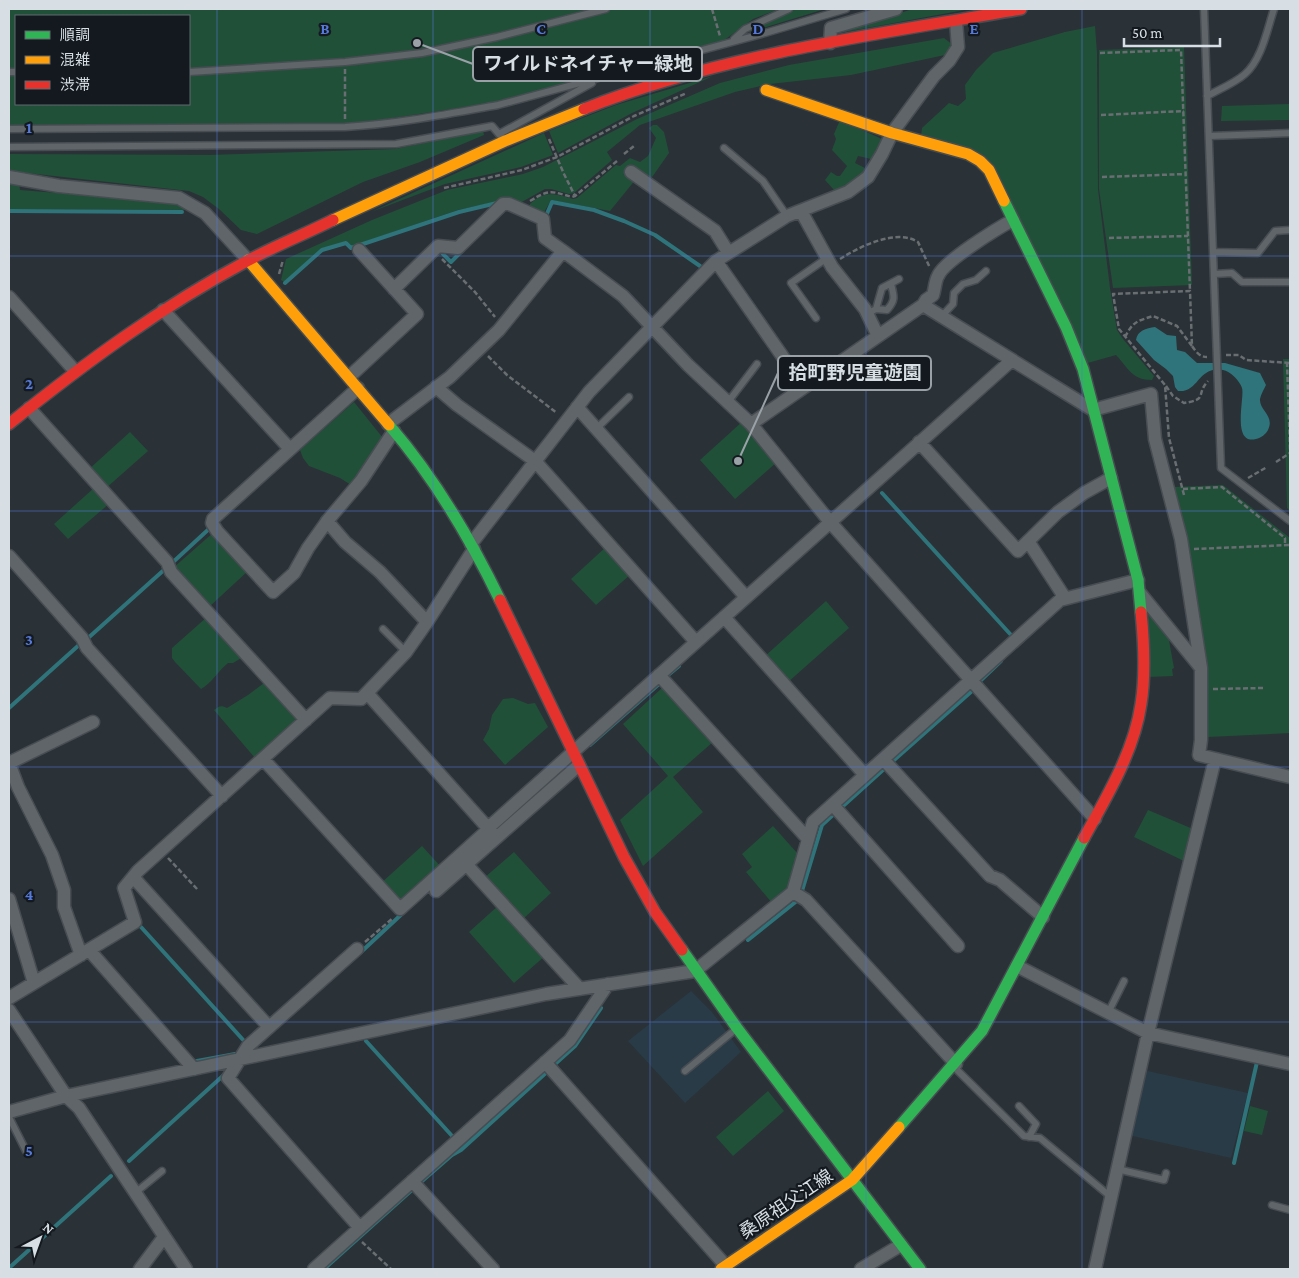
<svg xmlns="http://www.w3.org/2000/svg" width="1299" height="1278" font-family="'Crimson Pro','Noto Sans JP',serif">
  <rect width="100%" height="100%" fill="#2a3137"/>
  <path fill="#293b47" d="M691 991 712 1012 741 1052 685 1103 628 1041Z
    M1143 1070 1248 1093 1231 1158 1128 1135Z"/>
  <path fill="#215039" fill-rule="evenodd" d="M9 9H779L753 19 723 41 498 102 360 123 9 125ZM16 16H189V104H16Z
    M796 9H825L750 32 751 28Z
    M913 9H970L845 32V30Z
    M1095 26 1097 53 1098 189 1110 288 1117 330 1123 339 1154 376 1152 380C1132 380 1129 369 1116 355L1084 364 990 168 921 137 922 128 949 103 958 106 966 99 965 85 976 70 993 53 1065 32Z
    M944 38 953 45 945 55 851 75 770 84 735 92 640 125 607 152 612 160 574 193 569 194 551 189H545L518 204 500 201 458 210 352 246 347 241 321 249 284 282 281 280 286 259 372 220 447 190 523 174 543 167 637 119 720 83 789 65Z
    M1184 47 1192 285 1113 288 1099 189V50Z
    M713 76 632 113 558 153 549 131 616 105Z
    M1290 104V120L1221 121 1222 106Z
    M840 120 882 139 871 159 858 156 855 163 865 168C860 179 846 189 834 190L825 180 831 172 837 176H840L847 166 832 150 836 139 834 134Z
    M653 125H657L664 132 669 153 650 180 636 179 610 211 551 200 543 214 530 207V204C545 190 555 194 573 199L577 198 616 165 620 166 630 158 640 162 648 156 656 138 649 128Z
    M483 131 484 135 420 162 363 182 257 234 241 230 219 209 203 197 189 191 9 171V154L208 155 395 149Z
    M544 133 553 155 521 167 445 184 371 212Z
    M9 181 19 183 20 190 160 201 181 206 189 210 9 209Z
    M1283 359H1290V511L1287 508Z
    M354 402 383 438 351 485 340 478 309 466 303 458 300 450Z
    M743 421 777 462 735 499 700 460Z
    M130 432 148 451 105 489 88 470Z
    M1223 485 1290 538V733L1208 737 1206 655 1186 536 1174 487Z
    M95 487 110 503 68 539 54 524Z
    M214 532 249 570 208 608 173 568Z
    M607 546 631 574 596 605 571 579Z
    M826 601 849 628 787 683 764 657Z
    M1145 605 1168 635 1174 668 1172 669 1173 676 1148 677Z
    M207 617 243 657 233 663H228C218 671 212 683 201 689L175 662 172 658V648Z
    M264 683 297 720 255 758 214 710C219 706 221 705 227 708L248 695Z
    M663 687 713 742 673 777 703 812 643 866 620 820 668 776 623 724Z
    M513 698 528 704 535 703 548 727 505 765 483 740 489 729 492 715 503 699Z
    M1148 810 1193 829 1186 862 1134 837Z
    M773 826 798 854 789 890 772 903 746 872 752 867 742 854Z
    M422 846 442 868 400 906 380 884Z
    M514 852 551 893 522 920 484 878Z
    M499 905 545 956 514 983 469 932Z
    M768 1091 784 1111 733 1156 716 1137Z
    M1250 1106 1268 1111 1262 1135 1244 1131Z"/>
  <path fill="#2f747a" d="M1155 327 1167 335 1176 336 1177 350 1185 352 1197 363H1225L1260 373 1266 385C1264 389 1261 394 1260 399 1259 410 1275 416 1268 430 1266 434 1261 438 1256 439 1231 445 1245 397 1242 388 1240 381 1230 371 1223 370 1198 365 1199 393 1178 391L1175 387 1173 376 1166 369 1154 360 1136 340C1137 331 1146 328 1155 327Z"/>
  <g fill="none" stroke-linecap="round" stroke-linejoin="round">
    <path stroke="#2f747a" stroke-width="4" d="M9 211 182 212
      M546 216 552 202 594 210 624 221 655 235 700 266
      M440 251 451 262 463 250
      M285 283 322 250 346 243 351 248 459 212 497 203
      M882 493 1011 635
      M172 563 210 528
      M87 639 165 569
      M667 676 679 666
      M979 682 1001 661
      M9 708 79 645
      M590 745 659 684
      M893 761 972 691
      M842 807 884 769
      M504 823 563 769
      M802 891 822 825 834 814
      M141 927 245 1042
      M748 940 798 900
      M360 953 404 912
      M366 1041 453 1137
      M197 1061 235 1054
      M554 1065 575 1046 601 1008
      M129 1161 226 1073
      M1234 1163 1257 1062
      M421 1182 452 1155 461 1150 548 1071
      M9 1268 111 1176
      M324 1269 413 1189"/>
    <defs>
      <path id="lane" d="M1204 9 1221 468 1290 521
        M734 39 745 29 789 9
        M9 72H16
        M189 72 345 62 422 53 497 37 606 9
        M1207 96C1220 89 1235 83 1245 74 1262 59 1267 30 1274 9
        M9 129 345 127C396 124 448 114 498 105L765 33 846 9
        M499 134 592 83
        M1209 136 1290 133
        M9 147 396 144 492 126 504 140
        M724 148 763 181 787 216
        M1213 252 1258 253 1275 231 1290 230
        M1214 274 1232 273 1242 282H1290
        M876 309 887 310C896 300 894 296 891 284
        M867 314 876 309 882 288 899 279
        M941 317 953 304 954 293 963 284 976 280 986 271
        M816 318 791 283 827 258
        M728 402 757 364
        M596 429 629 397
        M383 629 406 652
        M1108 1013 1124 981
        M954 1067 1024 1136 1040 1138 1111 1197
        M685 1071 736 1029
        M1019 1106 1036 1124 1029 1137
        M9 1117 26 1151
        M1117 1169 1164 1180 1166 1173
        M135 1193 162 1171
        M1272 1205 1290 1210"/>
      <path id="street" d="M830 43 831 28 896 9
        M631 172 715 231 728 252
        M9 177 59 186 179 198 205 213 248 260
        M801 211 832 267 865 309 878 336
        M716 261 792 370 807 385
        M394 289 438 246 458 248 503 204H509L543 219 545 238 563 251
        M9 297 75 371
        M923 305 926 300 933 295C935 289 935 281 938 276 944 261 998 228 1013 220
        M163 310 290 449
        M349 377 417 314 359 250
        M436 387 457 405 535 461 696 642
        M358 388 213 519 212 523 217 531 273 592 294 573 308 548 328 520 361 481 394 431
        M577 407 746 597
        M29 408 167 562 171 572 306 720
        M388 424 450 377 499 330 563 251 623 296 688 365 751 424 830 522 1095 819
        M751 424 923 305 1093 410 1151 394 1155 439 1181 539 1201 668V740L1199 755 1290 777
        M919 442 1018 551 1058 512 1084 493 1111 478
        M327 521 345 542 380 572 427 622
        M1028 541 1065 598
        M471 544 589 392 716 261 787 216 848 192 868 177 882 154 892 133 934 76 949 61 958 47 956 21
        M9 556 82 638 87 648 222 796
        M1140 593 1201 668
        M724 617 865 775
        M659 675 808 839
        M367 693 496 837
        M263 759 400 909 489 829
        M883 759 990 876 1000 880 1043 917
        M9 763 18 787 52 855 64 890V907L81 955
        M9 763 93 722
        M833 805 958 946
        M488 828 1012 360
        M466 864 580 989
        M133 877 269 1027
        M436 891 579 765
        M793 892 806 900 956 1064
        M9 899 34 983
        M357 949 248 1046 228 1078 360 1228
        M89 950 194 1069
        M1017 966 1148 1033 1290 1064
        M9 998 135 922 124 888 138 871 330 698 361 699 406 652 427 622 474 549
        M9 1010 66 1096 79 1108 186 1269
        M545 1062 726 1266
        M9 1112 66 1096 546 994 695 971 793 892 813 822 1060 600 1138 580
        M412 1181 493 1269
        M140 1269 164 1237
        M314 1269 570 1040 608 984
        M861 1269 901 1245
        M1095 1269 1148 1033 1215 759"/>
      <path id="fast" d="M1004 201 1066 327 1083 369 1138 580 1141 612
        M389 425C434 477 470 538 500 600
        M682 950 737 1028 920 1269
        M899 1127 982 1031 1084 838"/>
      <path id="slow" d="M766 90 892 133 968 154 980 161 989 170 1004 201
        M333 220 505 141 584 109
        M248 260 389 425
        M721 1269 852 1180 899 1127"/>
      <path id="jam" d="M584 109C723 54 874 35 1021 9
        M9 424C85 363 161 307 247 261 275 246 305 234 333 220
        M500 600 624 857 655 912 682 950
        M1084 838C1107 796 1134 752 1141 704 1146 673 1144 642 1141 612"/>
    </defs>
    <use href="#lane" stroke="#474d52" stroke-width="9"/>
    <use href="#street" stroke="#474d52" stroke-width="15"/>
    <use href="#fast" stroke="#474d52" stroke-width="14"/>
    <use href="#slow" stroke="#474d52" stroke-width="14"/>
    <use href="#jam" stroke="#474d52" stroke-width="14"/>
    <path stroke="#696e72" stroke-width="2.5" stroke-dasharray="5 2.5" stroke-linecap="butt" d="M712 9 720 36
      M1100 53 1181 50 1190 291
      M1101 115 1184 111
      M345 119V69
      M549 139 564 174 575 196
      M624 154 634 146
      M1102 177 1186 174
      M444 188 522 170 557 157 634 116 687 93
      M530 201C550 189 550 191 572 197L575 196 617 161
      M1109 238 1188 236
      M442 259 475 292 495 317
      M840 259C859 247 896 228 918 242L930 268
      M279 274 283 260
      M1125 337C1133 321 1138 321 1153 316L1177 326 1192 346
      M1226 355H1239L1246 360 1290 363
      M488 356 507 375 557 413
      M1287 362 1290 450
      M1166 386 1173 396 1184 403C1209 399 1195 395 1208 381
      M1276 462 1290 453
      M1248 478 1267 467
      M1183 489 1222 487 1285 538V545
      M1184 495 1169 438 1165 385 1119 329 1113 294 1190 291 1192 346C1196 352 1200 357 1207 357
      M1194 549 1290 545
      M1213 689 1264 688
      M168 858 198 890
      M365 942 393 918
      M362 1242 391 1269"/>
    <use href="#lane" stroke="#60656a" stroke-width="6"/>
    <use href="#street" stroke="#60656a" stroke-width="12"/>
    <use href="#fast" stroke="#30b455" stroke-width="11"/>
    <use href="#slow" stroke="#ff9f0a" stroke-width="11"/>
    <use href="#jam" stroke="#e5322d" stroke-width="11"/>
  </g>
  <path fill="none" stroke="#557adc" stroke-width="1" stroke-opacity="0.55" d="M217 9V1269M433 9V1269M650 9V1269M866 9V1269M1082 9V1269M9 256H1290M9 511H1290M9 767H1290M9 1022H1290"/>
  <g text-anchor="middle" dominant-baseline="central" stroke-width="4.5" stroke-linejoin="round" paint-order="stroke">
    <g font-size="18" fill="#d7dfe5" stroke="#13191e">
      <text transform="translate(786 1204) rotate(-34)">桑原祖父江線</text>
    </g>
  </g>
  <g font-size="16" text-anchor="middle" font-weight="bold" fill="#557adc" stroke="#13191e" stroke-width="4.5" stroke-linejoin="round" paint-order="stroke">
    <text x="325" y="34">B</text>
    <text x="541" y="34">C</text>
    <text x="758" y="34">D</text>
    <text x="974" y="34">E</text>
    <text x="29" y="133">1</text>
    <text x="29" y="389">2</text>
    <text x="29" y="645">3</text>
    <text x="29" y="900">4</text>
    <text x="29" y="1156">5</text>
  </g>
  <path fill="none" stroke="#9aa2a8" stroke-width="2" d="M417 43L473 64M738 461L778 373"/>
  <g fill="#9aa2a8" stroke="#13191e" stroke-width="2">
    <circle cx="417" cy="43" r="5"/>
    <circle cx="738" cy="461" r="5"/>
  </g>
  <g fill="#13191e" stroke="#9aa2a8" stroke-width="2">
    <rect x="473" y="47" width="229" height="34" rx="5"/>
    <rect x="778" y="356" width="153" height="34" rx="5"/>
  </g>
  <g font-size="19" text-anchor="middle" font-weight="bold" fill="#d7dfe5">
    <text x="588" y="70">ワイルドネイチャー緑地</text>
    <text x="855" y="379">拾町野児童遊園</text>
  </g>
  <rect width="1299" height="1278" fill="none" stroke="#d7dfe5" stroke-width="20"/>
  <rect x="15" y="15" width="175" height="90" fill="#13191e" stroke="#61686e"/>
  <rect x="25" y="31" width="25" height="8" fill="#30b455" stroke="#61686e"/>
  <text x="60" y="40" font-size="15" fill="#d7dfe5">順調</text>
  <rect x="25" y="56" width="25" height="8" fill="#ff9f0a" stroke="#61686e"/>
  <text x="60" y="65" font-size="15" fill="#d7dfe5">混雑</text>
  <rect x="25" y="81" width="25" height="8" fill="#e5322d" stroke="#61686e"/>
  <text x="60" y="90" font-size="15" fill="#d7dfe5">渋滞</text>
  <g transform="translate(40 1238) rotate(41)" stroke="#13191e" stroke-width="4" paint-order="stroke">
  <path d="M0-4L9 19L0 12L-9 19Z" fill="#d7dfe5"/>
  <text y="-8" font-size="14" font-weight="bold" text-anchor="middle" fill="#d7dfe5">N</text>
  </g>
  <path d="M1124 38v8h96v-8" fill="none" stroke="#d7dfe5" stroke-width="2.5"/>
  <text x="1132" y="38" font-size="15" fill="#d7dfe5" stroke="#13191e" stroke-width="4" paint-order="stroke">50 m</text>
</svg>
